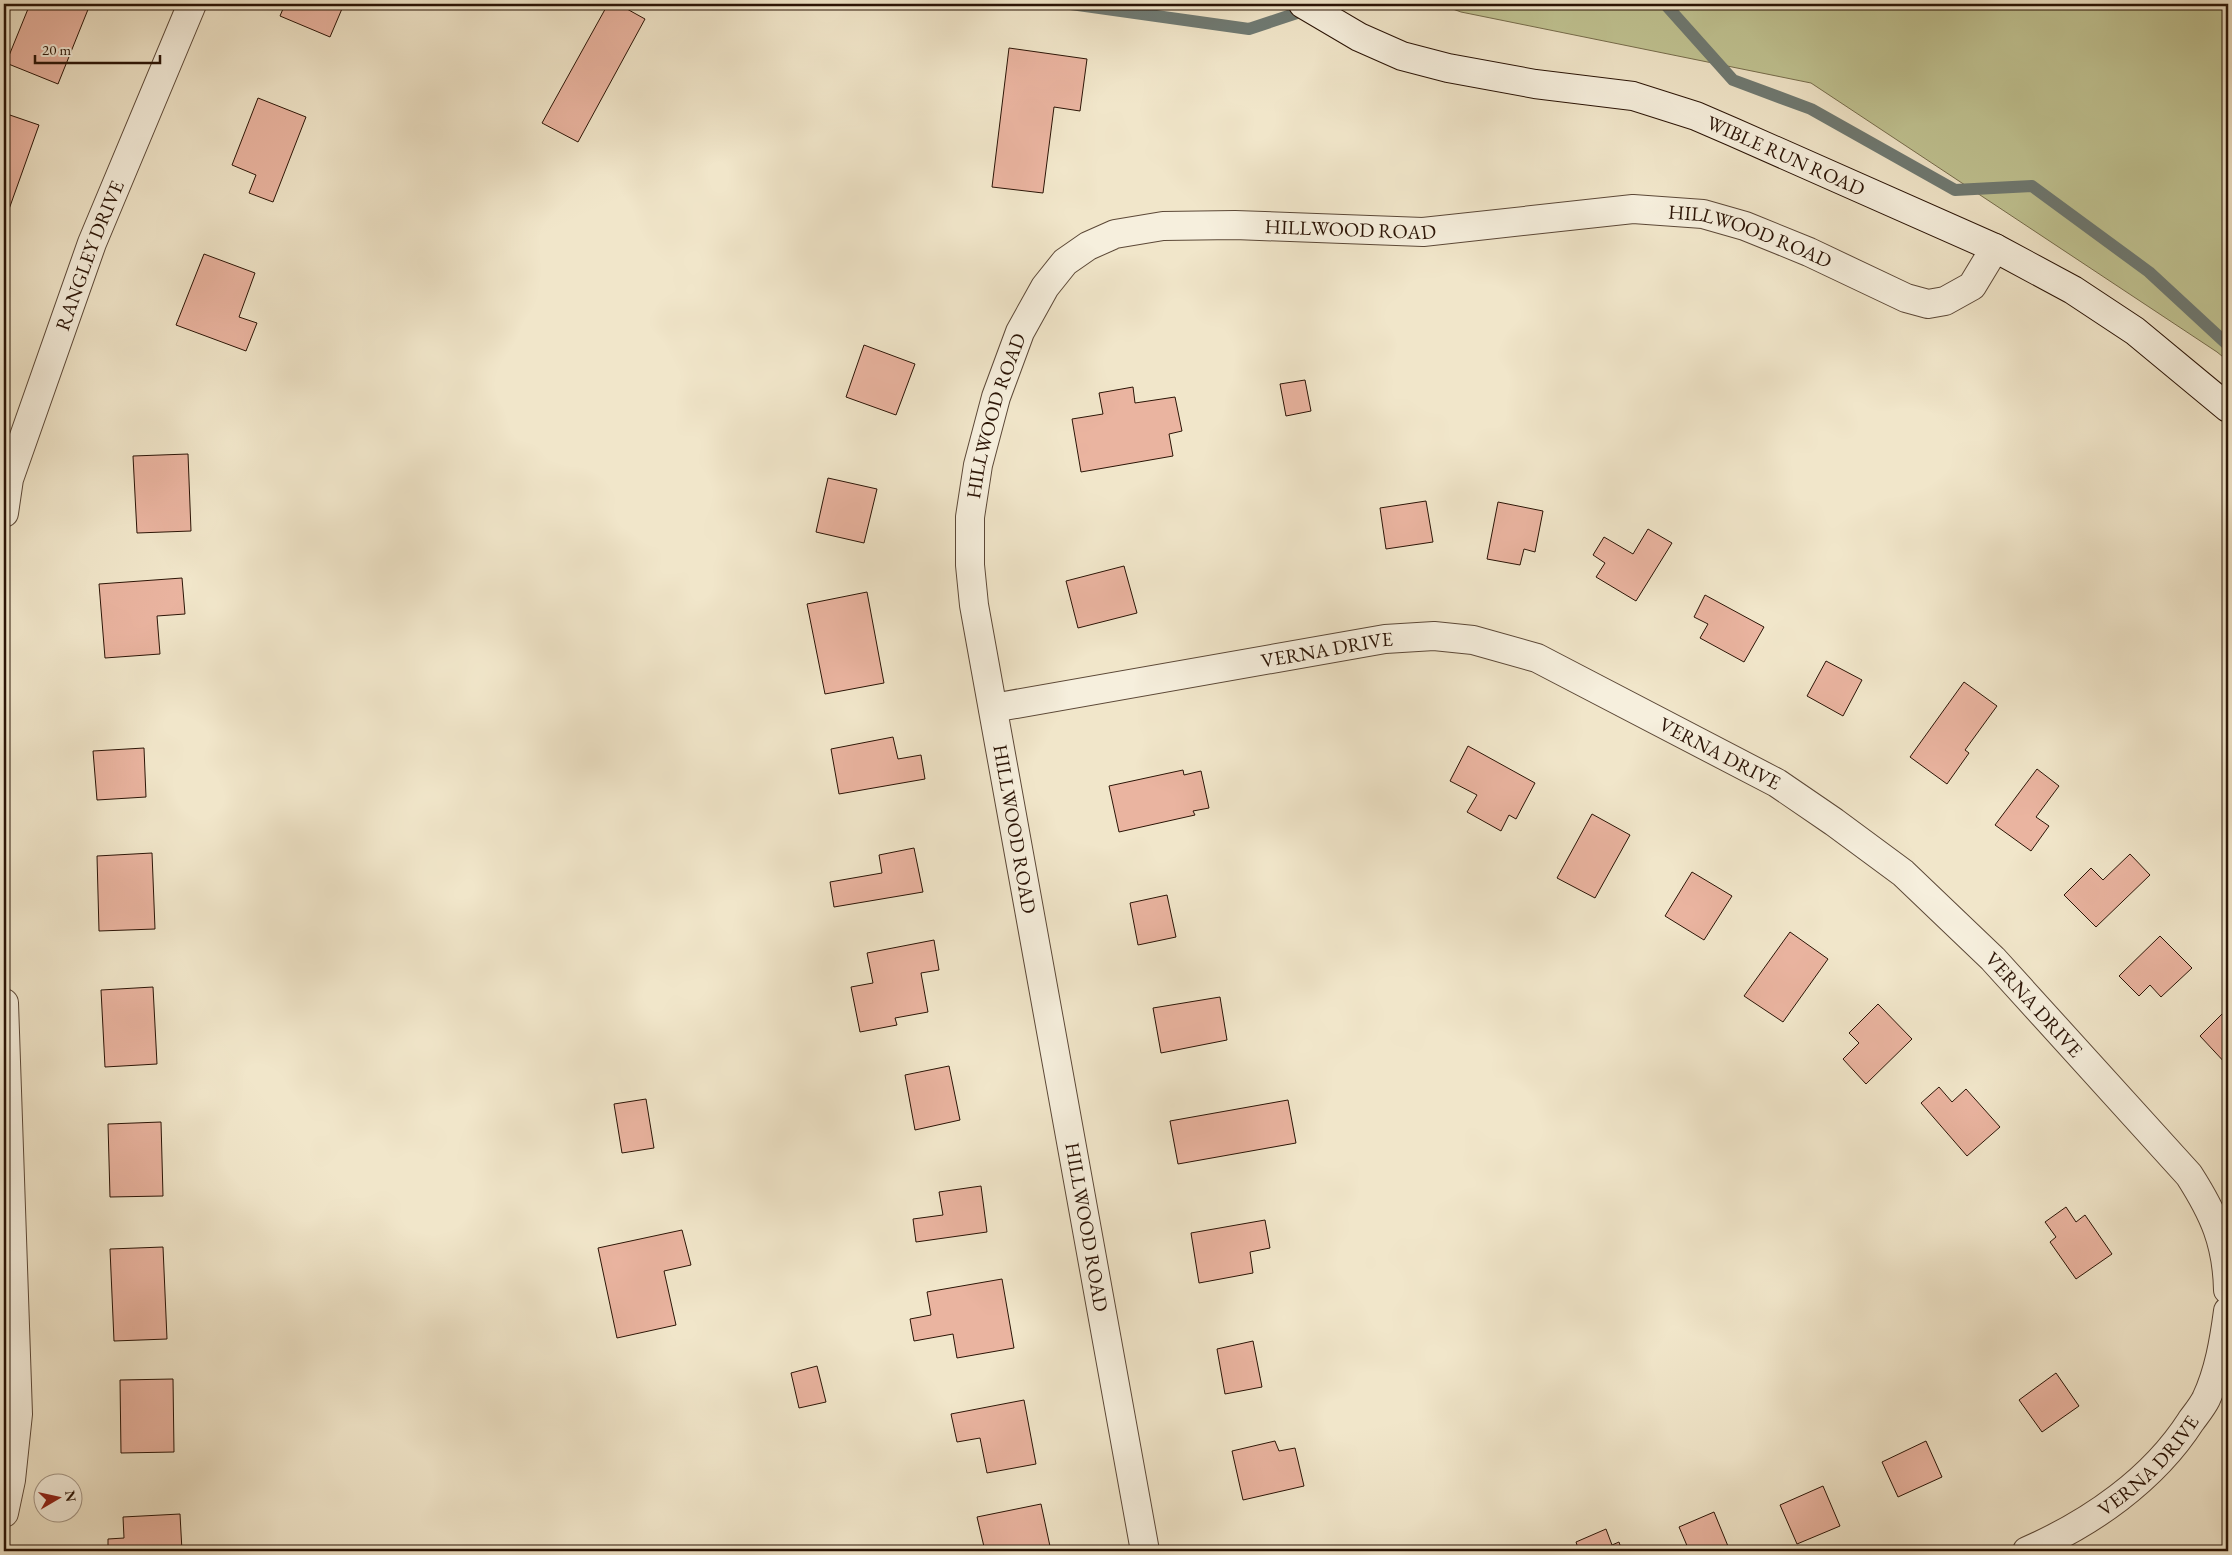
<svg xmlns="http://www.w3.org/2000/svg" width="2232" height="1555" font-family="'EB Garamond',serif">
  <rect width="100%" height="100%" fill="#f1e6ca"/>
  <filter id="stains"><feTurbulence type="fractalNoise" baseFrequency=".004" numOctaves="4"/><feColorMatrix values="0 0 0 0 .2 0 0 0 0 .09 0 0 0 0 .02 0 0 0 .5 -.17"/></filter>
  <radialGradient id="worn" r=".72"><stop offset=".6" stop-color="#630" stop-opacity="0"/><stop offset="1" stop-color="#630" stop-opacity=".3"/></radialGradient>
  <path fill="#c0c392" stroke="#766c4c" d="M1439 4H2228V361L2217 352 1811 83 1461 12Z"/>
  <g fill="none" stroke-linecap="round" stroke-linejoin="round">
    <path stroke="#6f7a73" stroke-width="12" d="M1071 4 1249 29 1309 9
      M1665 4 1733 80 1811 109 1955 190 2032 186 2149 272 2228 345"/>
  </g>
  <path fill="#eab4a0" stroke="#2b1406" d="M30 4H80L89 7 58 84 6 63Z
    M285 4H344L330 37 280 16Z
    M608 4H618L645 19 578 142 542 123Z
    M1009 48 1087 59 1080 111 1054 107 1043 193 992 187Z
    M258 98 306 117 273 202 249 193 256 175 232 165Z
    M4 113 39 125 8 212 4 210Z
    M204 254 255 273 239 317 257 323 246 351 176 325Z
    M864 345 915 364 896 415 846 397Z
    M1305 380 1311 411 1286 416 1280 384Z
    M1133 387 1135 403 1175 397 1182 431 1169 434 1173 456 1081 472 1072 419 1103 414 1099 393Z
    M188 454 191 531 137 533 133 456Z
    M828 478 877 489 864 543 816 532Z
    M1426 501 1433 542 1386 549 1380 508Z
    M1498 502 1543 511 1535 552 1524 549 1520 565 1487 559Z
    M1648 529 1672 543 1636 601 1596 577 1605 563 1593 555 1604 537 1633 554Z
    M1124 566 1137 613 1078 628 1066 581Z
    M182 578 185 614 157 616 160 654 105 658 99 584Z
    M867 592 884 683 825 694 807 604Z
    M1705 595 1764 627 1744 662 1700 638 1708 624 1694 617Z
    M1826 661 1862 680 1843 716 1807 696Z
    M1964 682 1997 706 1965 750 1969 753 1947 784 1910 757Z
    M893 737 898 759 921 755 925 779 839 794 831 749Z
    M1468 746 1535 783 1516 819 1509 815 1501 831 1467 812 1477 795 1450 781Z
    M144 748 146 797 97 800 93 751Z
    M2037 769 2059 786 2036 817 2049 826 2031 851 1995 825Z
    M1183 770 1184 775 1201 771 1209 808 1193 811 1195 815 1119 832 1109 786Z
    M1592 814 1630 835 1595 898 1557 878Z
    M914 848 923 892 834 907 830 882 882 873 879 855Z
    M152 853 155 929 99 931 97 856Z
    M2130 854 2150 875 2096 927 2064 895 2091 868 2103 880Z
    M1692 872 1732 896 1704 940 1665 916Z
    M1167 895 1176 937 1138 945 1130 903Z
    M1790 932 1828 959 1783 1022 1744 996Z
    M2160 936 2192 968 2161 997 2150 985 2139 996 2119 976Z
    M934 940 939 970 921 973 928 1012 895 1018 897 1025 860 1032 851 987 873 983 867 953Z
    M153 987 157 1064 105 1067 101 990Z
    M1220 997 1227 1040 1161 1053 1153 1008Z
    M1878 1004 1912 1039 1866 1084 1843 1059 1859 1043 1849 1033Z
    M2228 1008V1066L2200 1036Z
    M949 1066 960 1120 915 1130 905 1075Z
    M1939 1087 1952 1102 1966 1089 2000 1127 1967 1156 1921 1103Z
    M646 1099 654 1148 622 1153 614 1104Z
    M1288 1100 1296 1143 1178 1164 1170 1121Z
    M161 1122 163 1196 110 1197 108 1124Z
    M981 1186 987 1232 916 1242 913 1219 943 1215 939 1192Z
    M2066 1207 2076 1222 2085 1215 2112 1254 2076 1279 2050 1242 2056 1237 2045 1222Z
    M1265 1220 1270 1248 1250 1252 1253 1273 1199 1283 1191 1233Z
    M682 1230 691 1265 664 1271 676 1325 617 1338 598 1248Z
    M163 1247 167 1339 114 1341 110 1249Z
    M1002 1279 1014 1348 957 1358 953 1334 914 1341 910 1319 931 1315 927 1292Z
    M1253 1341 1262 1387 1225 1394 1217 1349Z
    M817 1366 826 1402 799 1408 791 1373Z
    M2056 1373 2079 1406 2042 1432 2019 1400Z
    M173 1379 174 1452 121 1453 120 1380Z
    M1024 1400 1036 1464 987 1473 980 1438 957 1442 951 1414Z
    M1275 1441 1279 1451 1295 1448 1304 1486 1243 1500 1232 1451Z
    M1926 1441 1942 1477 1898 1497 1882 1462Z
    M1823 1486 1840 1526 1797 1544 1780 1505Z
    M1041 1504 1051 1551H985L977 1517Z
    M1714 1512 1730 1551H1680L1688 1548 1679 1527Z
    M180 1514 182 1551H108V1539L124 1538 123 1517Z
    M1606 1529 1612 1545 1619 1542 1622 1551H1579L1576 1542Z"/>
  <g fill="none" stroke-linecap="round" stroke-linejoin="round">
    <defs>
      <g id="street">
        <path id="s1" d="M4 513 9 479 92 243 192 4"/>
        <path id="s2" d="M993 708 1385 639 1434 636 1473 640 1537 658 1777 783 1834 822 1903 873 1993 959 2189 1175C2214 1214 2227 1243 2228 1290"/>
        <path d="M4 1003 18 1414 11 1480 4 1513"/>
        <path id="s3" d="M1145 1551 974 605 970 565V517L978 465 996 397 1020 332 1045 287 1065 262 1088 246 1115 234 1163 226 1235 225 1423 232 1633 209 1703 214 1745 226 1809 252 1906 298 1928 304 1945 301 1972 286 1995 248"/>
        <path id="s4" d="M2027 1551C2091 1523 2153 1480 2191 1421 2196 1414 2202 1407 2206 1399 2219 1371 2224 1341 2228 1311"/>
      </g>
      <g id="secondary">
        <path id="s5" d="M1303 4 1359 37 1402 56 1448 68 1535 84 1633 96 1696 116 1733 132 1995 248 2073 290 2135 331 2228 408"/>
      </g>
    </defs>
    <use href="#street" stroke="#5c4837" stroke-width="30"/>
    <use href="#secondary" stroke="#2b1406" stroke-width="30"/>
    <use href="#street" stroke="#f6efdd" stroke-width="28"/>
    <use href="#secondary" stroke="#f6efdd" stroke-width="28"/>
  </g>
  <g text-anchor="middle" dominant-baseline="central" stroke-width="4" stroke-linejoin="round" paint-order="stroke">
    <g font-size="20" fill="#2b1406" stroke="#f6efdd">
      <text stroke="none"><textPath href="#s5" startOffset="511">WIBLE RUN ROAD</textPath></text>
      <text stroke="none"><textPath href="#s3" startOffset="1619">HILLWOOD ROAD</textPath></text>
      <text stroke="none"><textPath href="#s3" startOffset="2024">HILLWOOD ROAD</textPath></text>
      <text stroke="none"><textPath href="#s1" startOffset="272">RANGLEY DRIVE</textPath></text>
      <text stroke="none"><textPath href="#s3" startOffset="1154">HILLWOOD ROAD</textPath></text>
      <text stroke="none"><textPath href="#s2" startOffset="339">VERNA DRIVE</textPath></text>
      <text stroke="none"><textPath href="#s2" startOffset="759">VERNA DRIVE</textPath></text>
      <text transform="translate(1015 829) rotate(80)">HILLWOOD ROAD</text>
      <text stroke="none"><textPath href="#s2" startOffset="1164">VERNA DRIVE</textPath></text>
      <text transform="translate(1087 1227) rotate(80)">HILLWOOD ROAD</text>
      <text stroke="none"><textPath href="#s4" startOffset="150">VERNA DRIVE</textPath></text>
    </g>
  </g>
  <rect width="2232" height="1555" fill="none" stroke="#f1e6ca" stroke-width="20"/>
  <rect x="5" y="5" width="2222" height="1545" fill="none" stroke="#2b1406" stroke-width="2.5"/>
  <rect x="10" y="10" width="2212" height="1535" fill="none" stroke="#2b1406"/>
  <g transform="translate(58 1498) rotate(81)"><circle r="24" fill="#f6efdd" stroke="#a59787"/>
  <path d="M0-4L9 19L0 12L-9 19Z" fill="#8f2418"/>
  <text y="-8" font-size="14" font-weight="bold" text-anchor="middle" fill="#2b1406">N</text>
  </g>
  <path d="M35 55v8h125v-8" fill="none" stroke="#2b1406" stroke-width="2.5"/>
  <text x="42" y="55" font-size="15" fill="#2b1406" stroke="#f6efdd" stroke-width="4" paint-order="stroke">20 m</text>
  <rect width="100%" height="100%" filter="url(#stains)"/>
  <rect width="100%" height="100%" fill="url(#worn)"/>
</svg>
